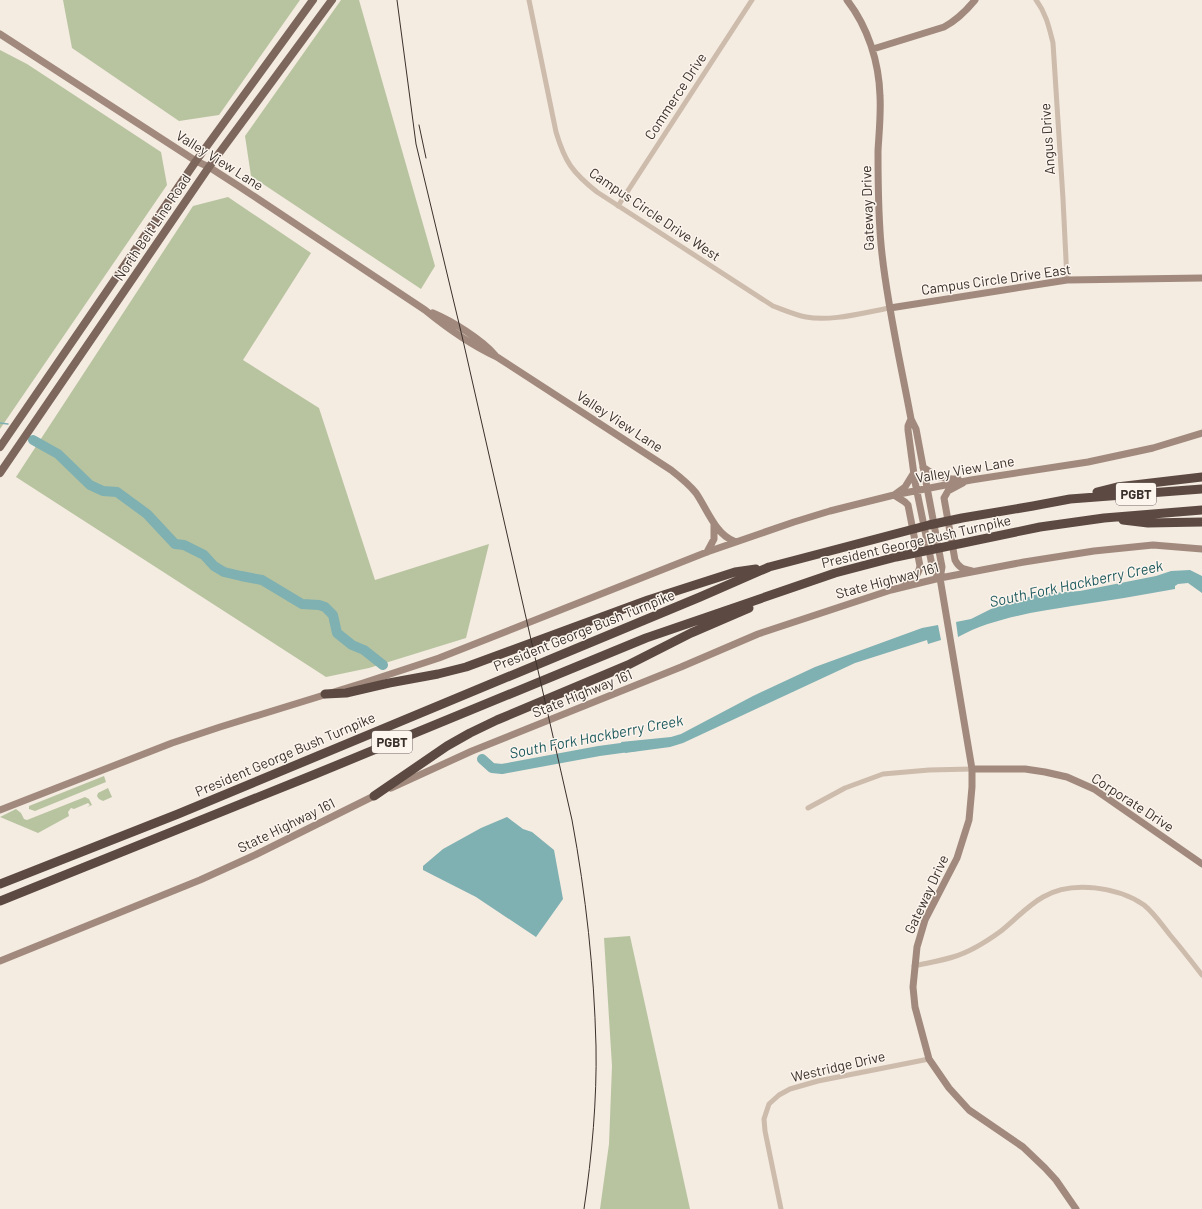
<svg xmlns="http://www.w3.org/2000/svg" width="1202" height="1209" font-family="Barlow,sans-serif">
  <rect width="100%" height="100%" fill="#f4ebe1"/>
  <path fill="#b8c4a0" d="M63 0H300L219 115 179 121 72 48Z
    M341 0H359L435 266 421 289 251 176 245 136Z
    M0 50 27 64 161 152 167 185 0 429Z
    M228 197 311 253 243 360 319 408 375 580 489 544 466 638 369 668 326 677 16 477 193 206Z
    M104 776 106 782 35 811 29 809V806Z
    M108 788 112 797 103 801 99 799 97 796 98 793Z
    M85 797 89 799 92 805 87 807 90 805 88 803 74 809 71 808 68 812 69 816 38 833 0 817 16 809 21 813 24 819 27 820Z
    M630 936 690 1209H600L609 1144 612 1066 604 938Z"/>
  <path fill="#7fb0b2" d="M1190 570 1202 576V593L1188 583 1178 584 1175 586V589C1141 595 1107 601 1072 606 1035 612 992 618 958 637L956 622 971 619 991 609 1038 594 1080 591 1156 576 1171 571Z
    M938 625 941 640 928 644 927 640 855 663 683 743 670 747 625 753 621 742 671 737 681 734 753 696 815 667 922 628Z
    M507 817 523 829 532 832 554 850 563 899 536 937 476 897 423 870V866L443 849 481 828Z"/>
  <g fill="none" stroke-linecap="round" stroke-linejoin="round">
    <path stroke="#7fb0b2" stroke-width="1.5" d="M0 423 8 424"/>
    <path stroke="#7fb0b2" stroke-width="10" d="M33 440 58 454 90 485 103 491 117 492 147 514 175 544 184 545 204 555 214 566 224 572 241 576 262 580 302 604 319 605 325 607 333 615 337 633 352 645 364 650 383 665
      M482 759 492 768 502 769 599 751 636 746"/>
    <path stroke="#cdbbac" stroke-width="5" d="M529 0 556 132C565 162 572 172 597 192L773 306C784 310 795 315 806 317 832 322 865 312 890 308
      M1036 0C1046 13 1049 27 1053 43L1063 199 1067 280
      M618 206 752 0
      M808 808 845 788 883 774 929 770 972 769
      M914 966C927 963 940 961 953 957 970 952 986 942 1001 931 1015 920 1027 906 1043 897 1072 880 1118 887 1144 905 1154 913 1162 925 1170 935 1181 948 1192 962 1202 975
      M781 1209 765 1131 764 1119 769 1104 779 1095 790 1089 818 1081 929 1059"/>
    <path stroke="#a18a7d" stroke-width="7" d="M847 0C868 27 879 62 880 96 881 114 879 133 878 151 878 185 878 220 882 254 888 309 901 365 911 419L916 429 942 567 940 578 972 769V787L969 820 957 858 925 920 917 947 913 987 915 1007 929 1059 949 1088 969 1110 1023 1147 1045 1168 1056 1180 1076 1209
      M0 34 196 161 209 167 240 187 425 310C447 328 471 345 497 357L671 470C680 477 689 484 696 493 707 509 716 535 734 541
      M873 49 944 27C957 20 966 11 975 0
      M890 308 1067 280 1202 278
      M433 313C452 321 481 339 495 355
      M911 419 908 426V430L915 482 933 570 940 578
      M923 467C937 477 942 479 958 479
      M963 483 948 491 944 498 955 560C959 568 963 569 972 571
      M707 552 714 539V524
      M904 584C913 579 918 577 920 566L908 505 905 502 894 495 905 487 913 474
      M972 769H1025L1045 772 1067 777 1094 789 1202 864
      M391 788 472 751 681 667 758 634 891 590 940 578 1024 562 1094 551 1153 545 1202 549
      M0 810 172 743 220 727 363 683 439 658 707 552 794 522 830 511 894 495 971 480 1088 462 1153 448 1202 433
      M0 961 200 880 255 855 378 794"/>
    <path stroke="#7d675c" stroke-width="8" d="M0 447 196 161 313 0
      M0 473 209 167 332 0"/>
    <path stroke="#5c4a42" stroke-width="9" d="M1097 492 1117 487 1202 477
      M1123 520 1148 523 1202 522
      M325 694 346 693 389 683 438 674 466 667 648 600 735 572 756 569
      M374 796 447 746 470 733 497 720 628 665 691 633 749 608
      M0 884 178 814 700 597 769 567 929 525 962 518 1033 506 1070 499 1202 489
      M0 901 313 775 646 638 835 573 896 557 1040 527 1104 518 1202 510"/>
    <path stroke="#3b302b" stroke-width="1" d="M397 0 416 144 462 336 572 820C586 896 594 969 596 1046 597 1100 592 1155 584 1209
      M419 125 426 158"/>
  </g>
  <g text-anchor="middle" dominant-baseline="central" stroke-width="3" stroke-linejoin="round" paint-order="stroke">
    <g fill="#fbf5ee" stroke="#756b66" stroke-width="1">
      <rect x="1116" y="483" width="40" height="22" rx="3"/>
      <rect x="372" y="731" width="40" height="22" rx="3"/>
    </g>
    <g font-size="13" font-weight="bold" fill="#3b302b">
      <text x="1136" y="494">PGBT</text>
      <text x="392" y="742">PGBT</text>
    </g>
    <g font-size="14" fill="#3b302b" stroke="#fbf5ee">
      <text transform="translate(675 96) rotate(-57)">Commerce Drive</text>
      <text transform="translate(1047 139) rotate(-94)">Angus Drive</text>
      <text transform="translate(220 160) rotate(32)">Valley View Lane</text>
      <text transform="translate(867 208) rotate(-92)">Gateway Drive</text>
      <text transform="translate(655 214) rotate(34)">Campus Circle Drive West</text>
      <text transform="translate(152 227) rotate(-56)">North Belt Line Road</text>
      <text transform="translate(996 279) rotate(-8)">Campus Circle Drive East</text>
      <text transform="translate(620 421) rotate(33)">Valley View Lane</text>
      <text transform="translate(965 469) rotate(-10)">Valley View Lane</text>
      <text transform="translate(916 541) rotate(-13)">President George Bush Turnpike</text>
      <text transform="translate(887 580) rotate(-15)">State Highway 161</text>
      <text transform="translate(584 630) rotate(-22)">President George Bush Turnpike</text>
      <text transform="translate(582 693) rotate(-22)">State Highway 161</text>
      <text transform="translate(285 754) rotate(-23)">President George Bush Turnpike</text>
      <text transform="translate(1133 802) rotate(33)">Corporate Drive</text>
      <text transform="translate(286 825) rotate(-26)">State Highway 161</text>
      <text transform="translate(926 894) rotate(-65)">Gateway Drive</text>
      <text transform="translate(838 1066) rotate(-13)">Westridge Drive</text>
    </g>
    <g font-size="15" font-style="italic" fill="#1f5a5e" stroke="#fbf5ee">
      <text transform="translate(1076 583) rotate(-12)">South Fork Hackberry Creek</text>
      <text transform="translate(596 736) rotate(-11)">South Fork Hackberry Creek</text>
    </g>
  </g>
</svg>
